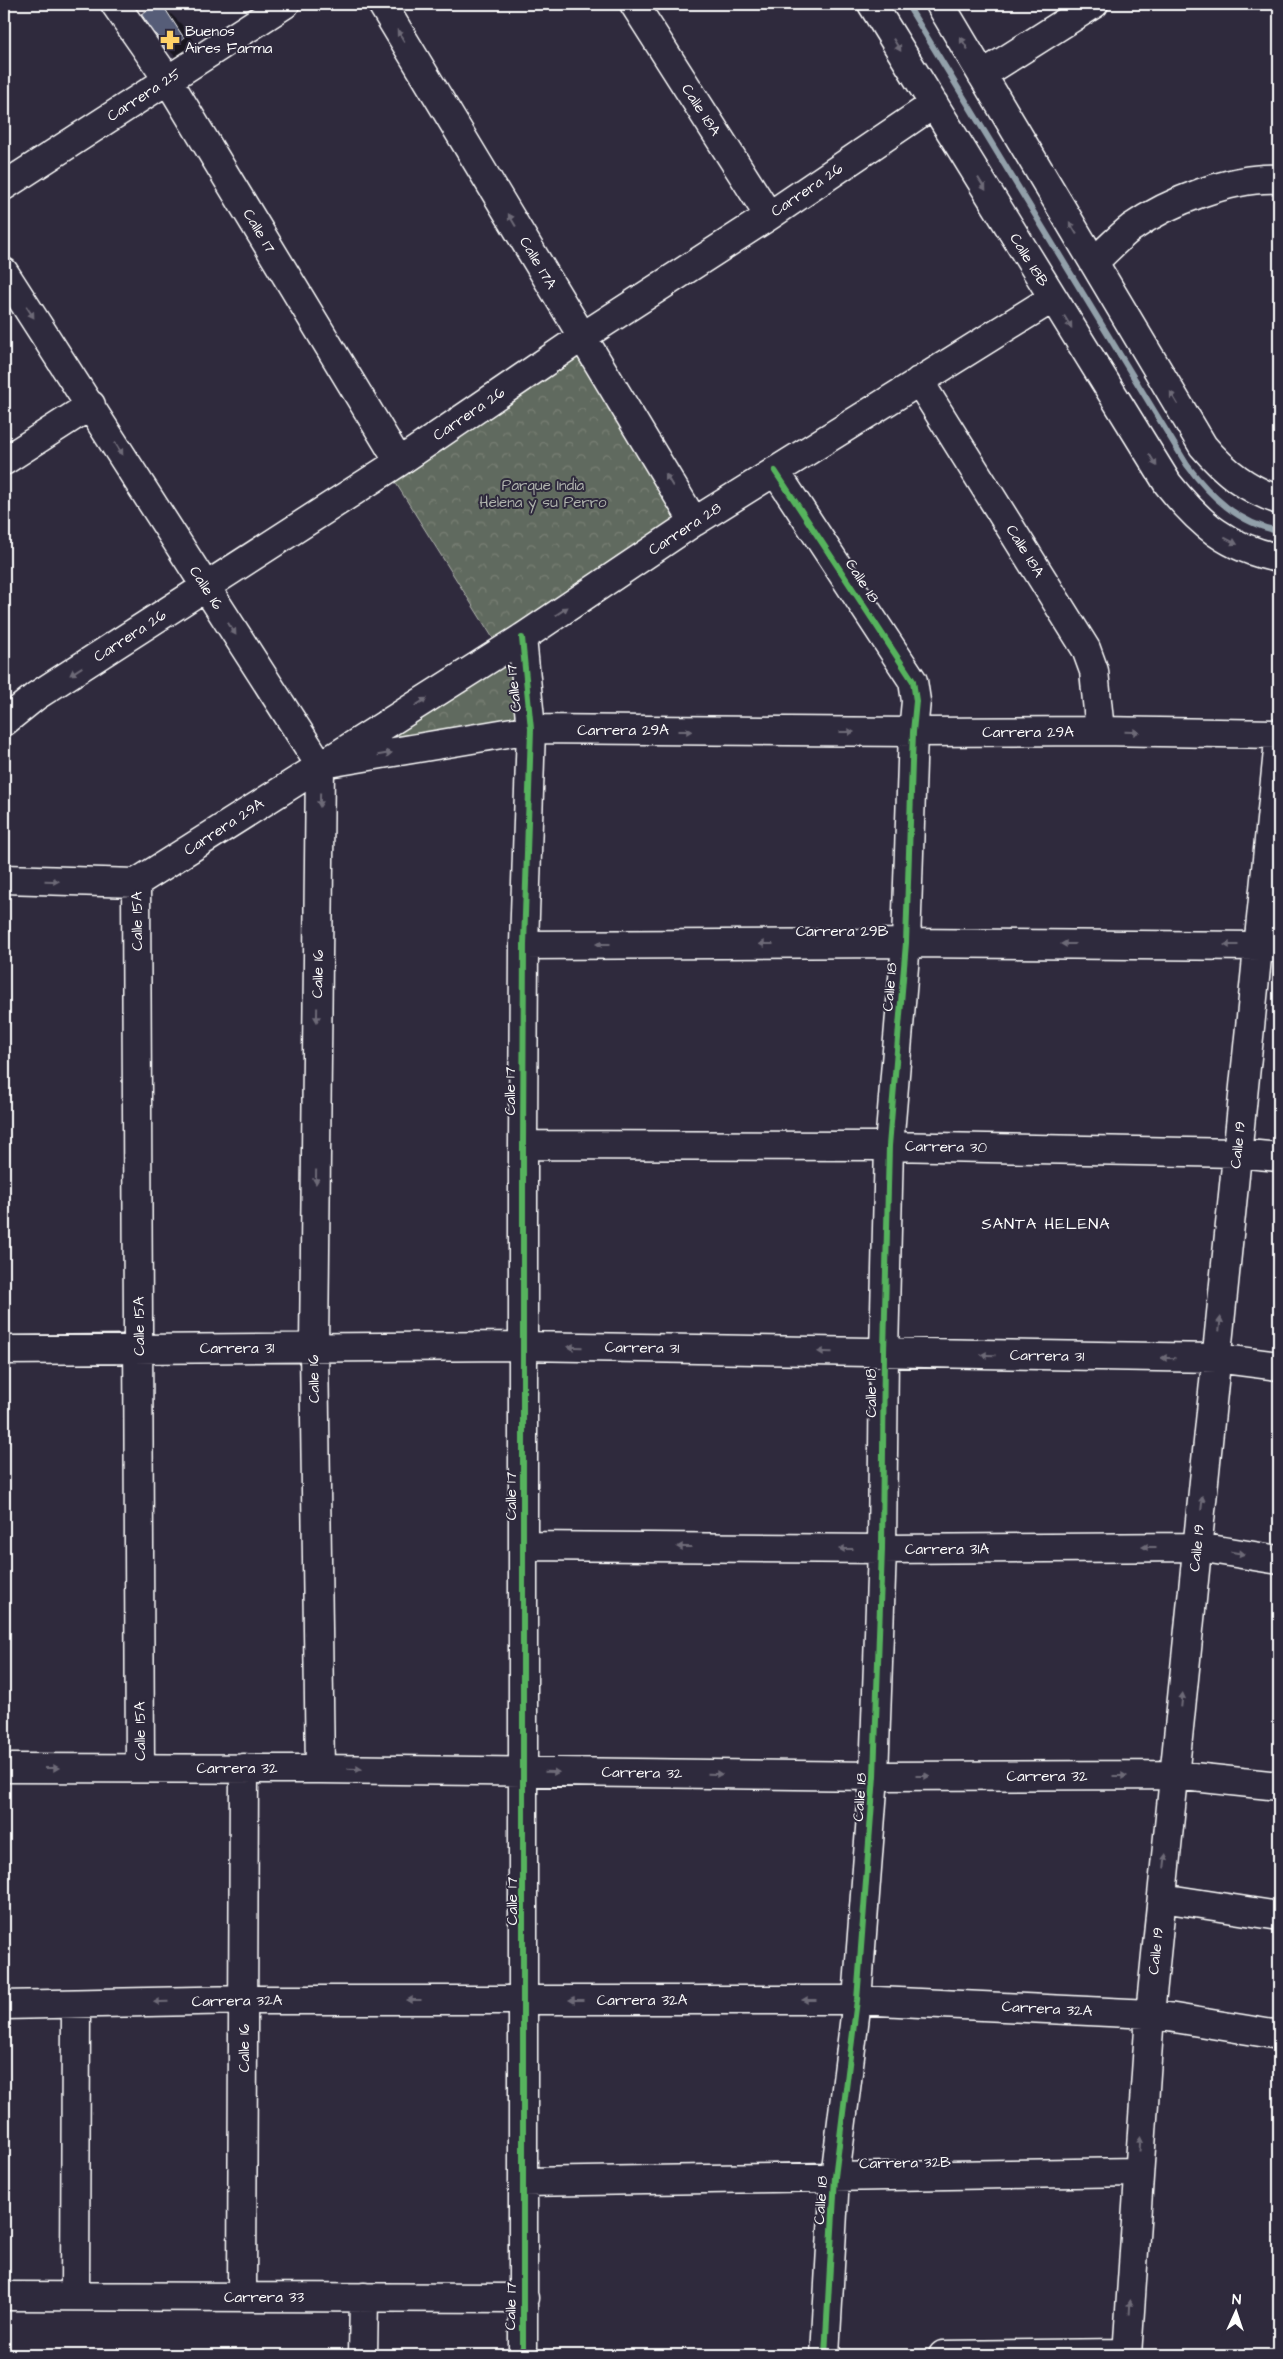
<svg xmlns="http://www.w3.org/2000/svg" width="1283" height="2359" font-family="'Architects Daughter',sans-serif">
  <defs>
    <pattern id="park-crowns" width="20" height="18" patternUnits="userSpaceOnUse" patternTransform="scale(1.25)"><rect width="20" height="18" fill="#616a5e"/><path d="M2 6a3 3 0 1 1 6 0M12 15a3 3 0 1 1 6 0" fill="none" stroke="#798076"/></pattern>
  </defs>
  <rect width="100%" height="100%" fill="#2f2a3d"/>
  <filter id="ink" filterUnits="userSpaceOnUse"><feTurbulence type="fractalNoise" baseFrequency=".02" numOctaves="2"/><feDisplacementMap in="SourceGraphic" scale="10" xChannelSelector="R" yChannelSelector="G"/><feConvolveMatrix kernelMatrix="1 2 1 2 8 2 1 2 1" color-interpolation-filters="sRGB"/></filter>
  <g filter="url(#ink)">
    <path fill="url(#park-crowns)" stroke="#b0b4ae" d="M582 337 694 522 522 638 531 729 320 765 501 651 387 469Z"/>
    <path fill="#0007" d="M161 4 188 31 210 66 194 76 167 48 143 15Z"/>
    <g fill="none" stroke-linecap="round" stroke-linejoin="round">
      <path stroke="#92a0aa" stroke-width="6" d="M907 4 1187 465C1210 496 1239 524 1279 531"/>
    </g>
    <path fill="#575d78" stroke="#fff" d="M158 4H162L184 38 166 49 141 14Z"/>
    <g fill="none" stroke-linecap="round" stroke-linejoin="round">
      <defs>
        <path id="minor" d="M115 4 168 80 399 462
          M382 4 694 522
          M634 4 769 216
          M872 4 1168 484C1200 524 1227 548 1279 558
          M940 4 1203 446C1225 472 1247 489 1279 500
          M982 75 1094 4
          M4 186 285 4
          M1094 262C1106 251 1118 238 1131 228 1168 202 1233 176 1279 179
          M4 272 320 765 314 1348 320 1769
          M919 381 1086 649 1094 671 1100 731
          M4 461 91 405
          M775 471 913 681 916 701 913 732 906 943 889 1146 884 1353 882 1549 874 1776 857 2000 835 2177 825 2355
          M522 638 531 729 524 945 523 1145V2355
          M4 722 36 696 399 462 582 337 769 216 934 104
          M334 762 531 729 913 732 1100 731 1279 734
          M4 879 136 883 522 638 694 522 1053 298
          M136 883 140 1768
          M524 945 906 943 1259 946 1279 948
          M523 1145 889 1146 1237 1153 1279 1157
          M4 1350 523 1346 1216 1358 1279 1366
          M524 1546 882 1549 1198 1547 1279 1560
          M4 1768 320 1769 874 1776 1174 1775 1279 1786
          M1162 1898 1279 1916
          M4 2005 244 2000H857L1150 2014 1279 2035
          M523 2182 1138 2172
          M4 2296 524 2298
          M75 2296 76 2004
          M242 2297 244 1768
          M363 2355 364 2297
          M943 2355 1127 2353
          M1127 2355 1150 2014 1279 741"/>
      </defs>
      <use href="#minor" stroke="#fff" stroke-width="31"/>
      <use href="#minor" stroke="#2f2a3d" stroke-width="28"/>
      <defs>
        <path id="cycleway" d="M775 471 913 681 916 701 913 732 906 943 889 1146 884 1353 882 1549 874 1776 857 2000 835 2177 825 2355
          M522 638 531 729 524 945 523 1145V2355"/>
      </defs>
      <use href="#cycleway" stroke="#2f2a3d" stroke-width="9"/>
      <use href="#cycleway" stroke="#56b35d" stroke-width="6"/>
    </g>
    <defs><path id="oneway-solid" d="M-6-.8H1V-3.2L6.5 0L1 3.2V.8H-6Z" transform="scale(1.25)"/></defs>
    <g fill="#6d6a77">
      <use href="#oneway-solid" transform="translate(401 36) rotate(-122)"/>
      <use href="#oneway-solid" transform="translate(964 43) rotate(-121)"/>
      <use href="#oneway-solid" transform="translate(897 45) rotate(58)"/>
      <use href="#oneway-solid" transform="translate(982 184) rotate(58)"/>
      <use href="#oneway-solid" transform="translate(512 220) rotate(-121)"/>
      <use href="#oneway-solid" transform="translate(1073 228) rotate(-121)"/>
      <use href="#oneway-solid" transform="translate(30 312) rotate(57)"/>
      <use href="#oneway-solid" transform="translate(1068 322) rotate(58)"/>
      <use href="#oneway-solid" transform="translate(1174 398) rotate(-121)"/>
      <use href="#oneway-solid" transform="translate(119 449) rotate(58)"/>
      <use href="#oneway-solid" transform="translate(1153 460) rotate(58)"/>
      <use href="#oneway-solid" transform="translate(669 480) rotate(-121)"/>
      <use href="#oneway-solid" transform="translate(1231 541) rotate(27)"/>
      <use href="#oneway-solid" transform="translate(562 611) rotate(-34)"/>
      <use href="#oneway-solid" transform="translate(232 629) rotate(57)"/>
      <use href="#oneway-solid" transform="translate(76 671) rotate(147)"/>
      <use href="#oneway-solid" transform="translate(421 702) rotate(-32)"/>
      <use href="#oneway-solid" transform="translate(685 731)"/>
      <use href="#oneway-solid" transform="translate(847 732)"/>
      <use href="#oneway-solid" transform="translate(1132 732) rotate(1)"/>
      <use href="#oneway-solid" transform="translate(385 754) rotate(-9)"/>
      <use href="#oneway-solid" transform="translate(320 800) rotate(91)"/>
      <use href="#oneway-solid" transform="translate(52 881) rotate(2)"/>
      <use href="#oneway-solid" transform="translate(603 944) rotate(180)"/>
      <use href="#oneway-solid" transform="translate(766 944) rotate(180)"/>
      <use href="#oneway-solid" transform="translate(1068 944) rotate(-180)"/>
      <use href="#oneway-solid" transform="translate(1231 945) rotate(-180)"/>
      <use href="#oneway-solid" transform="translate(317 1015) rotate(91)"/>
      <use href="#oneway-solid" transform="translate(316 1177) rotate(91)"/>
      <use href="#oneway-solid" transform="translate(1220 1324) rotate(-84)"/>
      <use href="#oneway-solid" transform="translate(575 1347) rotate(-179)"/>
      <use href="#oneway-solid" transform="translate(825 1352) rotate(-179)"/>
      <use href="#oneway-solid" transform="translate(988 1355) rotate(-179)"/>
      <use href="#oneway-solid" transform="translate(1168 1358) rotate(-179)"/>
      <use href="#oneway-solid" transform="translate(1202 1503) rotate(-84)"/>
      <use href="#oneway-solid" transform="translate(684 1547) rotate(-180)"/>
      <use href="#oneway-solid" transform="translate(1149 1547) rotate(180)"/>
      <use href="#oneway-solid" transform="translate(846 1549) rotate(-180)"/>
      <use href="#oneway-solid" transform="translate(1238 1553) rotate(9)"/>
      <use href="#oneway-solid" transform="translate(1182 1700) rotate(-84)"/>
      <use href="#oneway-solid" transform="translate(52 1768)"/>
      <use href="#oneway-solid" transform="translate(355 1769) rotate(1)"/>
      <use href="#oneway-solid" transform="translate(552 1772) rotate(1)"/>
      <use href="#oneway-solid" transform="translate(715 1774) rotate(1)"/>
      <use href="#oneway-solid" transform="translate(923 1776)"/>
      <use href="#oneway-solid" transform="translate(1120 1776)"/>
      <use href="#oneway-solid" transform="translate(1165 1861) rotate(-84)"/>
      <use href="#oneway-solid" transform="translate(414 2000) rotate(-180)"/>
      <use href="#oneway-solid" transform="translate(576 2000) rotate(-180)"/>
      <use href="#oneway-solid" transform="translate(809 2000) rotate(-180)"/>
      <use href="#oneway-solid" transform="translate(161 2002) rotate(179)"/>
      <use href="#oneway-solid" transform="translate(1140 2144) rotate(-86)"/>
      <use href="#oneway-solid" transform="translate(1130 2307) rotate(-87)"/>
    </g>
  </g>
  <defs>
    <symbol id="pharmacy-bare" viewBox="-9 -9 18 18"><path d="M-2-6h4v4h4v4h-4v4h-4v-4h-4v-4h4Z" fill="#ffd166" stroke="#2f2a3d" stroke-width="2.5" paint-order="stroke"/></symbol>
  </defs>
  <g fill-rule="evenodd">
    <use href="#pharmacy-bare" x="156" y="26" width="28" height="28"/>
  </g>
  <g text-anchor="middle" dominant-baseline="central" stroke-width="4" stroke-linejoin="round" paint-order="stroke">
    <g font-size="15" fill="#fff" stroke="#2f2a3d" text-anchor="start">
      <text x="185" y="31">Buenos<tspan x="185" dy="17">Aires Farma</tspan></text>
    </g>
    <g font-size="15" fill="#fff" stroke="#2f2a3d">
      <text transform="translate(144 95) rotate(-33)">Carrera 25</text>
      <text transform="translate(701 110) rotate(57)">Calle 18A</text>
      <text transform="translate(807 190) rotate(-34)">Carrera 26</text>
      <text transform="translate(259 231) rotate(59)">Calle 17</text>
      <text transform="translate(1029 260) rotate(58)">Calle 18B</text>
      <text transform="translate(538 263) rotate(59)">Calle 17A</text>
      <text transform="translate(469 414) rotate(-34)">Carrera 26</text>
      <text transform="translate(685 529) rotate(-33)">Carrera 28</text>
      <text transform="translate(1025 551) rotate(58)">Calle 18A</text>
      <text transform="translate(862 581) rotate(57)">Calle 18</text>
      <text transform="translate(206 588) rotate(57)">Calle 16</text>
      <text transform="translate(130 636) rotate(-33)">Carrera 26</text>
      <text transform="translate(514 688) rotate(-96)">Calle 17</text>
      <text x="623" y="730">Carrera 29A</text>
      <text x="1028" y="732">Carrera 29A</text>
      <text transform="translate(224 827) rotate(-33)">Carrera 29A</text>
      <text transform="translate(137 921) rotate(-90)">Calle 15A</text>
      <text x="842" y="931">Carrera 29B</text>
      <text transform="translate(318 974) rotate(-89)">Calle 16</text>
      <text transform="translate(890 987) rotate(-85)">Calle 18</text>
      <text transform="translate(510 1091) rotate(-90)">Calle 17</text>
      <text transform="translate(1238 1145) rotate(-84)">Calle 19</text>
      <text transform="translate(946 1147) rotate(1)">Carrera 30</text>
      <text transform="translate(139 1326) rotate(-90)">Calle 15A</text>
      <text x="237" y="1348">Carrera 31</text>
      <text transform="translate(642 1348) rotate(1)">Carrera 31</text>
      <text transform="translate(1047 1356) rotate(1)">Carrera 31</text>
      <text transform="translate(314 1379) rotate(-91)">Calle 16</text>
      <text transform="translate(871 1393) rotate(-90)">Calle 18</text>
      <text transform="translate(511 1496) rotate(-90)">Calle 17</text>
      <text transform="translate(1197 1548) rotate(-84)">Calle 19</text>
      <text x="947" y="1549">Carrera 31A</text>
      <text transform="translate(140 1731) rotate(-90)">Calle 15A</text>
      <text x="237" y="1768">Carrera 32</text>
      <text transform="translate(642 1773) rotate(1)">Carrera 32</text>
      <text x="1047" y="1776">Carrera 32</text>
      <text transform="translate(860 1797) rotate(-86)">Calle 18</text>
      <text transform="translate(512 1901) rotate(-90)">Calle 17</text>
      <text transform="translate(1156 1951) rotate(-84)">Calle 19</text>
      <text x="642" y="2000">Carrera 32A</text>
      <text transform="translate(237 2001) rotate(-1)">Carrera 32A</text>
      <text transform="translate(1047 2009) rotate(3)">Carrera 32A</text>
      <text transform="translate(244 2048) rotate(-90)">Calle 16</text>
      <text transform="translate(905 2163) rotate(-1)">Carrera 32B</text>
      <text transform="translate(821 2200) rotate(-86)">Calle 18</text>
      <text x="264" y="2297">Carrera 33</text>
      <text transform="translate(511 2306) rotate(-89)">Calle 17</text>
    </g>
    <g font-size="15" fill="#b0b4ae" stroke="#2f2a3d">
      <text x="543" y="485">Parque India<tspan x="543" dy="17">Helena y su Perro</tspan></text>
    </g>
    <g font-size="16" letter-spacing="1" fill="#fff" stroke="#2f2a3d">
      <text x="1046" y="1224">SANTA HELENA</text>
    </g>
  </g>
  <rect width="1283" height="2359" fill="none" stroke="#2f2a3d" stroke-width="20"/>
  <rect x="10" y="10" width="1263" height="2339" fill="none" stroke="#fff" stroke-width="2" filter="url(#ink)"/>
  <g transform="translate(1236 2312) rotate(3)" stroke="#2f2a3d" stroke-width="4" paint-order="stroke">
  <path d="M0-4L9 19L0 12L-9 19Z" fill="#ffffff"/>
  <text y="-8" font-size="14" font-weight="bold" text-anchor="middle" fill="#ffffff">N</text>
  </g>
</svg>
